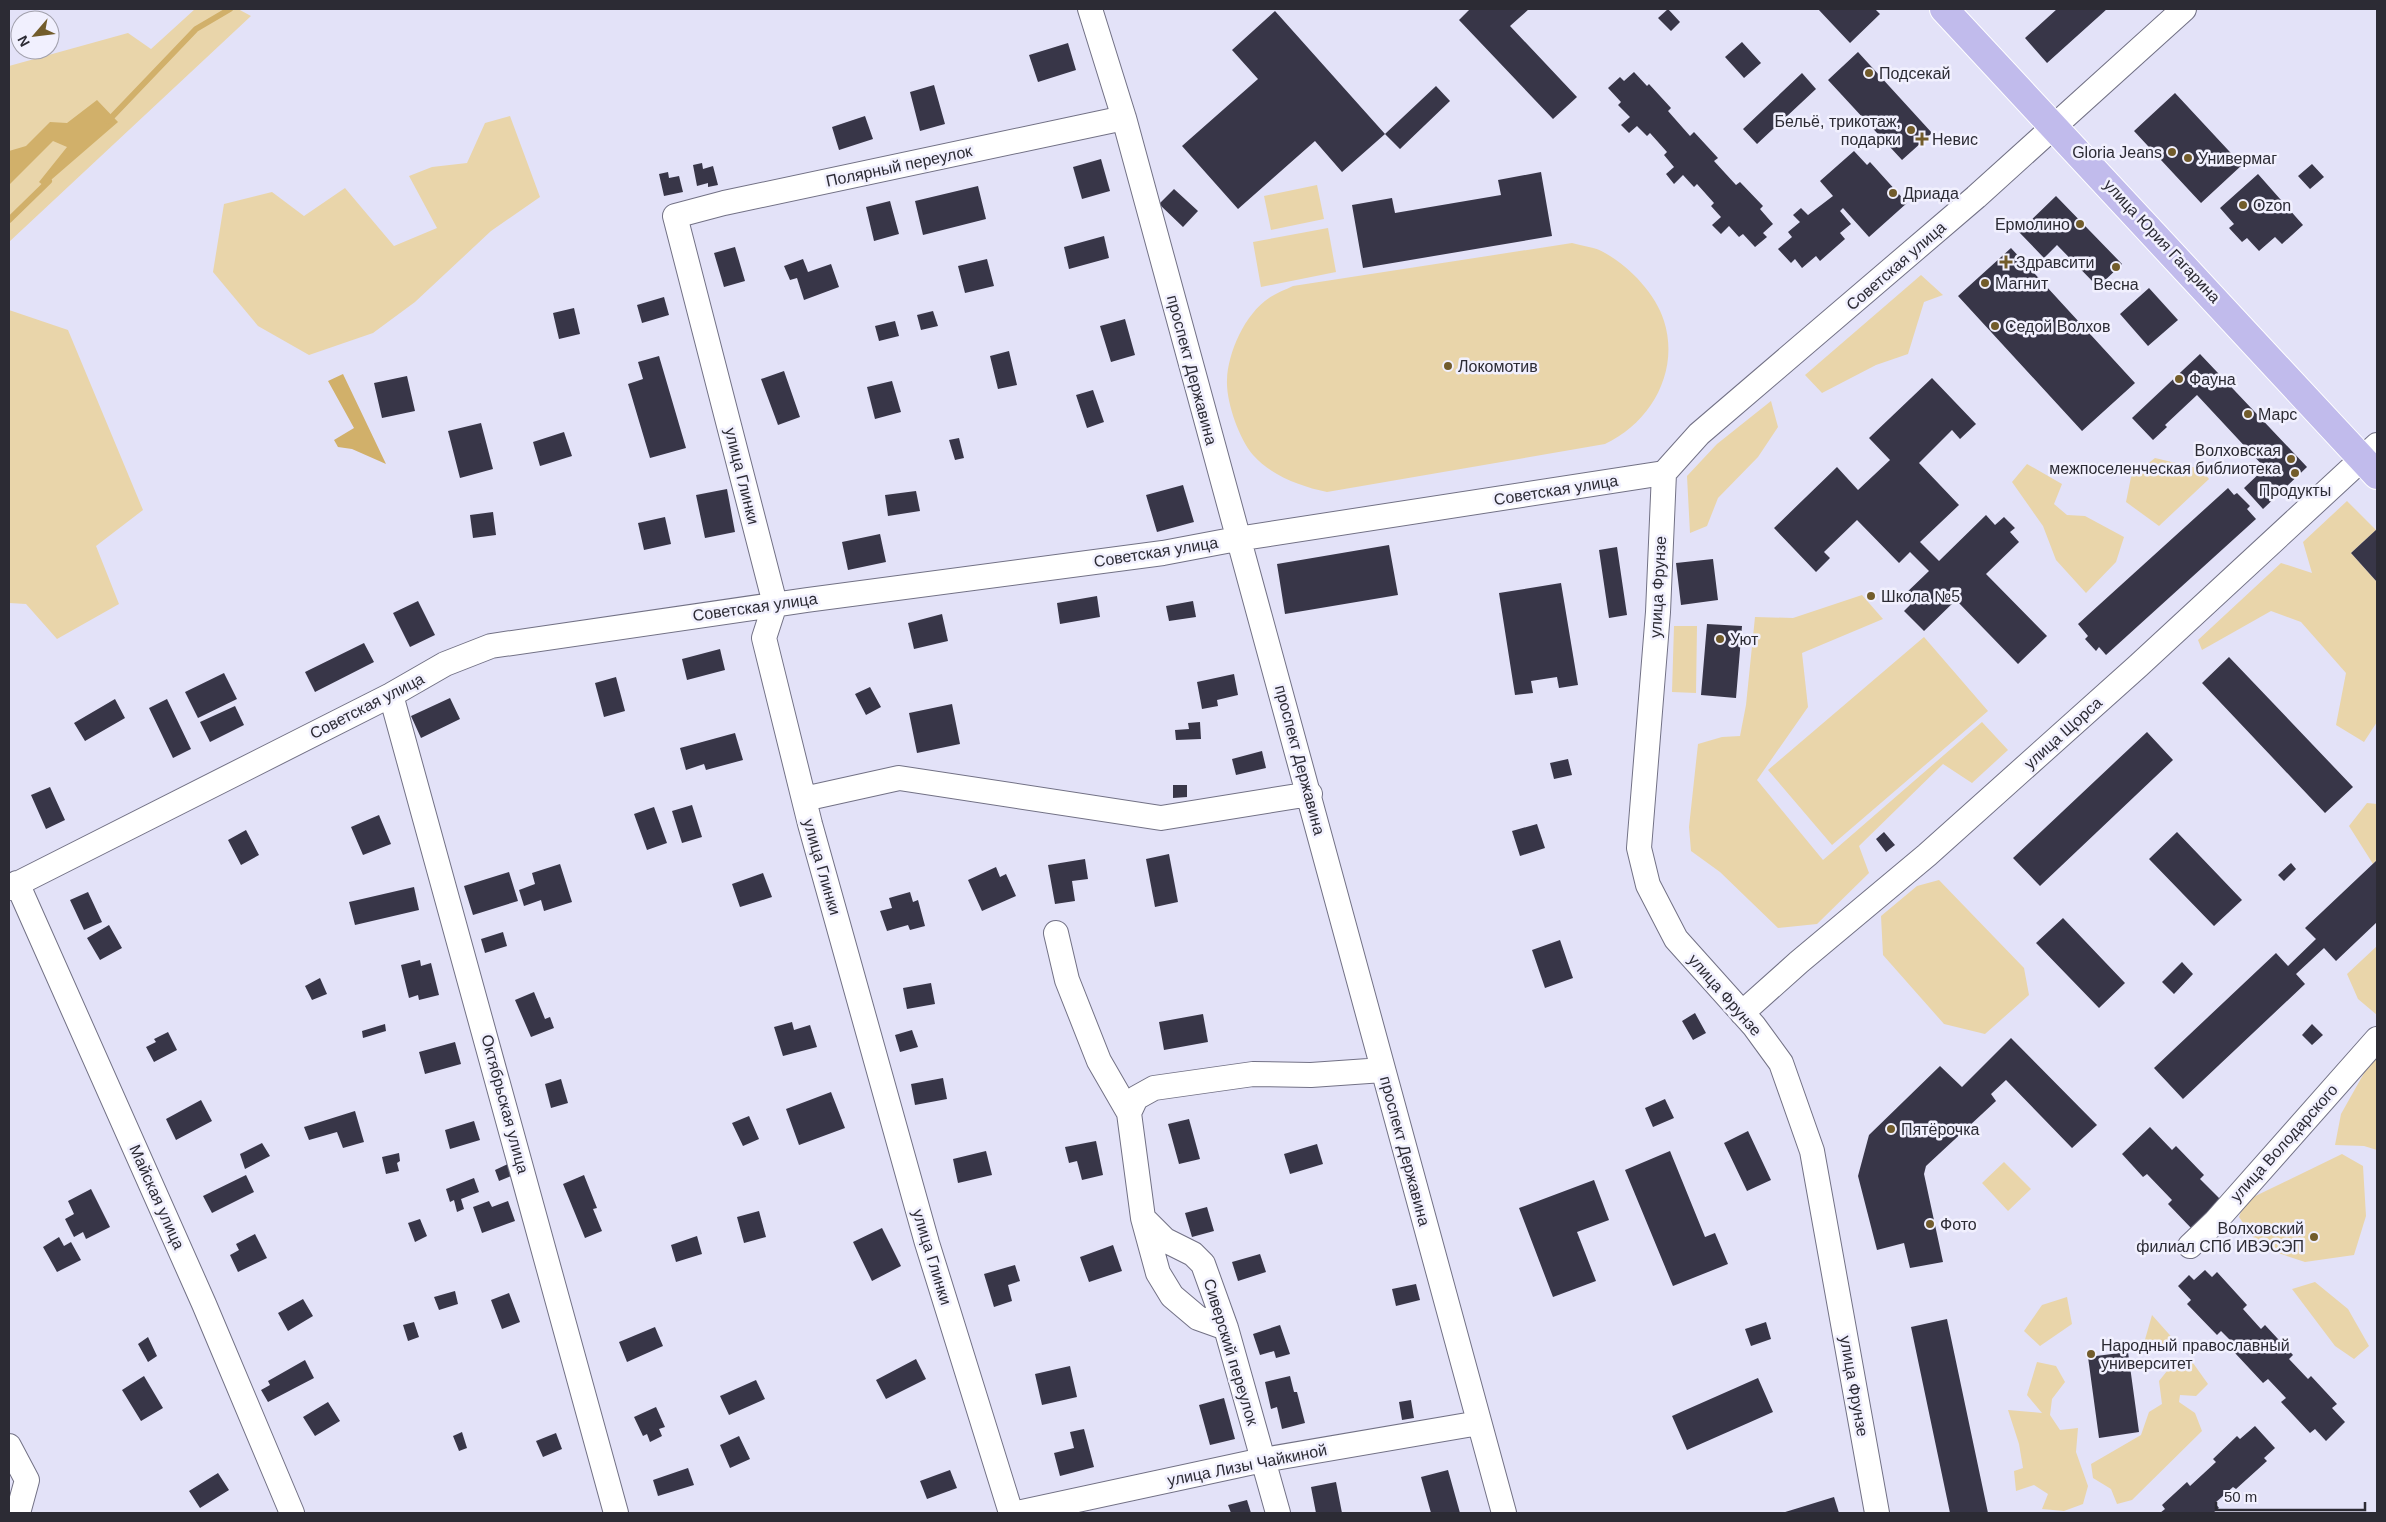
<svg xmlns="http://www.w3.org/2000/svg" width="2386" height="1522" font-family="Arial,sans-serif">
  <rect width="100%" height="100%" fill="#e3e2f8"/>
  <path fill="#e9d5aa" d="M195 9H238L251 16 9 242V66L128 33 151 49Z
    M510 116 540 197 491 231 415 302 373 333 309 355 258 326 213 272 224 204 272 192 304 216 345 188 394 246 437 228 409 176 432 167 467 163 485 123Z
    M1317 185 1324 219 1271 230 1264 196Z
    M1328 228 1336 272 1261 287 1253 242Z
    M1572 243C1582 246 1596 247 1605 253 1629 266 1656 294 1664 321 1680 371 1651 423 1605 444L1327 492C1300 486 1272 476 1253 455 1239 438 1226 402 1227 380 1228 352 1245 314 1269 298 1276 293 1285 290 1293 286Z
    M1921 275 1943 295 1924 302 1908 354 1876 365 1822 393 1805 375Z
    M9 310 68 330 143 510 96 546 119 604 57 639 26 604 9 603Z
    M1771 401 1778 427 1758 457 1718 498 1707 526 1690 533 1687 476 1717 444Z
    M2155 458 2201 469 2209 479 2159 526 2126 502 2131 477Z
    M2027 464 2062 484 2054 504 2067 515 2085 516 2124 537 2116 562 2086 593 2056 560 2043 526 2012 482Z
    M2347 501 2376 530 2351 553 2377 582V722L2364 742 2336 725 2346 673 2301 622 2271 611 2202 650 2198 640 2281 563 2312 573 2303 542Z
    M1862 595 1883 619 1802 653 1808 707 1757 780 1823 860 1982 722 2008 750 1972 783 1943 764 1859 846 1869 873 1817 924 1778 928 1720 872 1691 851 1689 827 1698 744 1722 737 1740 736 1746 705 1755 617 1793 618Z
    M1674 626H1697L1696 693 1672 692Z
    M1924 637 1988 711 1832 845 1768 770Z
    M2367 803 2377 804V860L2373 864 2349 826Z
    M1939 880 2024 968 2029 995 1985 1034 1944 1024 1883 955 1881 916 1917 886Z
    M2377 946V1015L2358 999 2347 974Z
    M2377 1050V1150L2364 1146 2335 1145 2341 1114Z
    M2342 1154 2363 1166 2366 1216 2354 1255 2305 1262 2260 1247 2239 1217 2245 1201Z
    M2004 1162 2031 1189 2008 1211 1982 1183Z
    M2315 1282 2348 1309 2369 1346 2354 1359 2335 1346 2292 1289Z
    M2067 1297 2072 1324 2040 1346 2024 1331 2042 1305Z
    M2152 1315 2176 1342 2170 1351 2144 1343Z
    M2037 1362 2056 1366 2065 1382 2052 1399 2050 1415 2060 1430 2078 1428 2076 1452 2088 1486 2083 1504 2064 1511 2042 1509 2048 1494 2034 1485 2016 1491 2014 1471 2023 1468 2019 1444 2008 1410 2042 1413 2027 1395Z
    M2193 1363 2208 1384 2196 1396 2180 1395 2179 1402 2195 1413 2202 1431 2132 1500 2117 1504 2111 1489 2093 1478 2091 1464 2141 1435 2149 1412 2162 1404 2159 1381 2171 1366Z"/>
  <path fill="#d1b06a" d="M97 100 118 122 44 186 39 182 67 147 53 141 9 185V151L26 146 50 122 67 123Z
    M343 374 386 464 352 449 338 447 334 440 354 428 328 381Z"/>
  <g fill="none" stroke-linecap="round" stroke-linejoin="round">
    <path stroke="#d1b06a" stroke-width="6" d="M108 121 196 29 230 9
      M9 220 49 181"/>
  </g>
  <path fill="#383648" d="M1470 9H1529L1510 26 1577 97 1553 119 1459 20Z
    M1668 9 1680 22 1671 31 1658 18Z
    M1818 9H1875L1880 14 1850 43Z
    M2057 9H2107L2047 63 2025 38Z
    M1275 11 1385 134 1342 172 1315 141 1238 209 1182 146 1258 79 1232 50Z
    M1742 42 1761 63 1744 78 1725 57Z
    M1068 43 1076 70 1038 82 1029 55Z
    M1858 52 1932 133 1902 160 1828 80Z
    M1634 72 1647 86 1649 84 1671 108 1668 111 1690 136 1694 132 1718 158 1714 161 1736 185 1740 182 1763 206 1760 209 1773 224 1763 233 1767 237 1755 247 1743 234 1739 237 1729 226 1721 234 1712 225 1721 217 1711 206 1714 203 1697 184 1694 187 1683 175 1674 184 1666 174 1674 167 1664 155 1667 152 1650 133 1647 136 1637 126 1629 133 1621 125 1630 117 1618 105 1621 102 1608 88 1620 77 1624 81Z
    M1802 73 1816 89 1757 144 1743 129Z
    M934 85 945 124 920 131 910 92Z
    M1436 86 1450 101 1400 149 1385 134Z
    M2175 93 2242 165 2201 203 2134 131Z
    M865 116 873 139 839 150 832 127Z
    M1854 151 1867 165 1870 162 1907 203 1869 237 1843 208 1840 211 1851 224 1840 233 1845 239 1820 261 1816 256 1802 268 1795 259 1791 263 1778 249 1792 237 1788 232 1800 222 1793 215 1801 208 1808 215 1833 196 1820 181Z
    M1101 159 1110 191 1082 199 1073 167Z
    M702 163 703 169 713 166 718 185 708 187V183L697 186 693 165Z
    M2312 164 2324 177 2310 189 2298 176Z
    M668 172 669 178 679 176 683 192 664 196 659 174Z
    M1541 172 1552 236 1363 268 1352 205 1392 198 1395 213 1501 195 1498 180Z
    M2258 174 2303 225 2282 244 2275 237 2259 251 2247 238 2242 242 2229 228 2234 224 2220 208Z
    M978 186 986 219 923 235 915 201Z
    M1174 189 1198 211 1183 227 1159 204Z
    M2056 196 2122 264 2098 287 2057 245 2044 258 2019 232Z
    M890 201 899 234 874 241 866 207Z
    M1104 236 1109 258 1069 269 1064 247Z
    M735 247 745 281 724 287 714 253Z
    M2011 248 2135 383 2082 431 1958 296Z
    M803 259 808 272 831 264 839 287 804 300 797 278 790 280 784 266Z
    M987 259 994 286 965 293 958 266Z
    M2149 288 2178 320 2148 346 2120 314Z
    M664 297 669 315 642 323 637 305Z
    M574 308 580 334 559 339 553 313Z
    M933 311 938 326 921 330 917 315Z
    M1125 319 1135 355 1111 362 1100 326Z
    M895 321 899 336 879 341 875 326Z
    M1009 351 1017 385 998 389 990 356Z
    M2200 354 2307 467 2263 509 2244 488 2265 468 2197 395 2165 425 2167 427 2153 440 2132 418Z
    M659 356 686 448 650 458 628 384 643 379 638 362Z
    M784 371 800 417 778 425 761 379Z
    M407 376 415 411 382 418 374 383Z
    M1932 378 1976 424 1960 439 1952 430 1919 463 1959 505 1920 542 1939 561 1986 515 1995 525 2004 517 2015 528 2010 532 2019 542 1986 574 2047 636 2018 664 1956 600 1924 631 1904 611 1911 604 1903 596 1929 571 1910 552 1899 563 1857 520 1824 552 1830 558 1816 572 1774 528 1837 467 1858 490 1890 460 1869 438Z
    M892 381 901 412 875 419 867 387Z
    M1093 390 1104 422 1087 428 1076 395Z
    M481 423 493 469 460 478 448 431Z
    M564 432 572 456 540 466 533 442Z
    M959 438 964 458 955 460 949 440Z
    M1183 485 1194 522 1157 532 1146 495Z
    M2228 488 2234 495 2237 493 2250 506 2247 509 2256 519 2106 655 2099 647 2096 651 2085 639 2088 636 2078 624Z
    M727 489 735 532 705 538 696 495Z
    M916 491 920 511 888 516 885 495Z
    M493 512 496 535 473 538 470 515Z
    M665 517 671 544 644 550 638 523Z
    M2377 529V582L2351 553Z
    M880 534 886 562 848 570 842 542Z
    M1389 545 1398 595 1285 614 1277 564Z
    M1617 547 1627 615 1609 618 1599 550Z
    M1713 559 1718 600 1681 605 1676 563Z
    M1561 583 1578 685 1559 688 1557 677 1531 681 1533 693 1515 695 1499 593Z
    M1097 596 1100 617 1060 624 1057 603Z
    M418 601 435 635 410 647 393 613Z
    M1193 601 1196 617 1169 621 1166 606Z
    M942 614 948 641 914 649 908 623Z
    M1707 624 1742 626 1736 698 1701 695Z
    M364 643 374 662 315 692 305 672Z
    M720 649 725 670 687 680 682 659Z
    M2229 657 2353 787 2325 813 2202 683Z
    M224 673 237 699 198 718 185 692Z
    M1234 674 1238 695 1217 700 1218 706 1202 709 1197 682Z
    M616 677 625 711 604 717 595 683Z
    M870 687 881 707 866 715 855 694Z
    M450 698 460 719 421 738 411 716Z
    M115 699 125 718 85 741 74 723Z
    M167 699 191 749 173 758 149 708Z
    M952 704 960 744 917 753 909 713Z
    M235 706 244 725 210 742 200 722Z
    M1200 722 1201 739 1176 740 1175 730 1189 729 1188 723Z
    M2147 732 2173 760 2040 886 2013 858Z
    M735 733 743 760 706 770 704 764 686 770 680 748Z
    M1262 751 1266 768 1236 775 1232 759Z
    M1568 759 1572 775 1554 779 1550 763Z
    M1173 785H1187V797L1173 798Z
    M50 787 65 820 46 829 31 795Z
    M692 805 702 837 682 843 672 811Z
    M654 807 667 843 647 850 634 814Z
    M379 815 391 844 363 855 351 827Z
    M1537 824 1545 848 1520 856 1512 831Z
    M246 830 259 855 241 865 228 840Z
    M1884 832 1895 845 1886 852 1876 839Z
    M2177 832 2242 900 2214 926 2149 859Z
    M1169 854 1178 902 1155 907 1146 859Z
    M1085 859 1088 879 1072 881 1075 901 1055 904 1048 865Z
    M2377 860V922L2336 961 2324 948 2296 974 2305 984 2183 1099 2154 1068 2276 953 2288 966 2316 939 2305 928Z
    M2291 863 2296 869 2284 881 2278 875Z
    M560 864 572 902 544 911 541 900 524 906 519 890 535 884 532 873Z
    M996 867 1000 877 1006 874 1016 896 982 911 968 880Z
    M509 872 518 901 473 915 464 886Z
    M763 873 772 897 740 907 732 884Z
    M414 887 419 910 355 925 349 902Z
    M88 892 102 922 84 930 70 900Z
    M910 892 913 902 918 900 925 926 910 930 908 925 887 931 880 911 892 908 889 898Z
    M2063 918 2125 983 2099 1008 2036 943Z
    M109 925 122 948 100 960 87 938Z
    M503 932 507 946 485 953 481 939Z
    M1560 940 1573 978 1545 988 1532 950Z
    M420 960 421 966 431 963 439 995 419 1000 418 995 409 998 401 965Z
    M2182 962 2193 974 2174 994 2162 982Z
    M320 978 327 994 312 1000 305 986Z
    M931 983 935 1004 907 1009 903 988Z
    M534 992 545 1019 550 1017 554 1028 531 1037 515 1000Z
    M1695 1013 1706 1033 1693 1040 1682 1021Z
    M1203 1014 1208 1042 1164 1050 1159 1022Z
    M792 1022 794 1030 810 1025 817 1047 783 1056 774 1027Z
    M385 1024 386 1031 363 1038 362 1031Z
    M2312 1024 2323 1035 2312 1045 2302 1035Z
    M912 1030 918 1047 900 1052 895 1035Z
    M168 1032 177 1050 154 1062 146 1047 156 1042 154 1039Z
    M2011 1038 2097 1125 2072 1148 2006 1080 1991 1094 1996 1101 1926 1166 1924 1174 1943 1262 1910 1268 1904 1243 1877 1250 1858 1176 1869 1135 1940 1066 1962 1087Z
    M455 1042 461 1064 425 1074 419 1052Z
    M943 1078 947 1099 915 1105 911 1084Z
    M561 1079 568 1103 551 1108 545 1084Z
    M831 1092 845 1128 799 1145 786 1109Z
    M1665 1099 1674 1118 1653 1127 1645 1108Z
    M201 1100 212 1121 176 1140 166 1119Z
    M355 1111 364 1142 343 1148 337 1132 309 1140 304 1127Z
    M749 1116 759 1139 743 1146 732 1123Z
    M1189 1119 1200 1159 1179 1164 1168 1124Z
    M474 1121 480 1140 450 1149 445 1130Z
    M2150 1127 2172 1150 2176 1146 2204 1175 2200 1179 2223 1202 2193 1230 2168 1204 2172 1200 2147 1174 2143 1177 2122 1154Z
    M1748 1131 1771 1180 1747 1191 1724 1143Z
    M1096 1141 1103 1175 1082 1180 1077 1161 1069 1163 1065 1147Z
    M262 1143 270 1156 245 1169 240 1154Z
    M1317 1144 1323 1164 1290 1174 1284 1154Z
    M986 1151 992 1175 958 1183 953 1159Z
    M1670 1151 1705 1237 1715 1233 1728 1264 1673 1286 1625 1170Z
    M399 1153 400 1161 397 1163 399 1171 386 1174 382 1157Z
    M510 1163 516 1174 499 1181 495 1170Z
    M246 1175 254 1192 212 1213 203 1196Z
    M584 1175 597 1208 593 1209 602 1231 585 1238 563 1184Z
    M474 1178 479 1192 461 1199 464 1209 457 1212 454 1200 450 1202 446 1189Z
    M1594 1180 1609 1220 1577 1232 1596 1281 1553 1297 1519 1208Z
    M91 1189 110 1227 86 1239 83 1232 74 1237 65 1219 74 1214 68 1201Z
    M489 1201 492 1207 508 1201 515 1221 482 1233 473 1207Z
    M1207 1207 1214 1231 1192 1237 1185 1213Z
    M759 1211 766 1237 744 1243 737 1217Z
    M420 1219 427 1236 415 1242 408 1223Z
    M882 1228 901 1266 872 1281 853 1242Z
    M255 1234 267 1258 238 1272 230 1255 239 1250 236 1244Z
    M697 1236 702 1254 676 1262 671 1245Z
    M59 1237 64 1246 71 1242 81 1260 57 1272 43 1247Z
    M1113 1245 1122 1271 1089 1282 1080 1257Z
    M1260 1254 1266 1272 1238 1281 1232 1262Z
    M1015 1265 1020 1281 1008 1285 1012 1301 994 1307 984 1274Z
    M2205 1270 2212 1277 2217 1272 2247 1305 2243 1309 2261 1329 2265 1325 2293 1355 2289 1359 2308 1379 2311 1376 2337 1404 2332 1408 2345 1422 2326 1441 2315 1429 2310 1433 2281 1402 2286 1398 2268 1379 2263 1383 2235 1353 2239 1349 2221 1331 2217 1335 2187 1304 2191 1300 2178 1286 2189 1275 2194 1280Z
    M1416 1284 1420 1300 1396 1306 1392 1289Z
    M455 1291 458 1304 439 1310 434 1297Z
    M509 1293 520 1322 502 1329 491 1300Z
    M303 1299 313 1316 288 1331 278 1313Z
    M1947 1319 1988 1513H1950L1911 1327Z
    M414 1322 419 1337 408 1341 403 1325Z
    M1766 1322 1771 1339 1751 1346 1745 1329Z
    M1280 1325 1290 1354 1276 1358 1274 1351 1260 1355 1253 1334Z
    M655 1327 663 1346 627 1362 619 1342Z
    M148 1337 157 1356 148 1362 138 1344Z
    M2128 1352 2139 1432 2099 1438 2088 1357Z
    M916 1359 926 1379 886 1399 876 1380Z
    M305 1360 314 1378 268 1402 261 1390 270 1385 268 1381Z
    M1070 1366 1077 1397 1042 1405 1035 1374Z
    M144 1376 163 1408 141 1421 122 1390Z
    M1290 1376 1294 1392H1297L1305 1423 1282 1429 1277 1407 1271 1409 1265 1382Z
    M1758 1378 1773 1412 1687 1450 1672 1416Z
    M756 1380 765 1399 729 1415 720 1396Z
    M1224 1398 1235 1439 1210 1445 1199 1405Z
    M1411 1400 1414 1418 1402 1420 1399 1402Z
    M328 1402 340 1421 315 1436 303 1417Z
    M656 1407 665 1427 659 1429 662 1436 650 1442 647 1434 643 1436 634 1417Z
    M2255 1426 2275 1448 2264 1458 2267 1461 2236 1489 2233 1487 2215 1503 2219 1508 2213 1513H2160L2165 1509 2162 1505 2187 1482 2190 1486 2216 1462 2213 1459 2237 1436 2240 1439Z
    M1084 1429 1094 1467 1060 1476 1054 1453 1074 1448 1070 1432Z
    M462 1432 467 1448 459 1451 453 1436Z
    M556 1433 562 1449 543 1457 536 1441Z
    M739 1436 750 1459 730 1468 720 1445Z
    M688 1468 694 1485 658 1496 653 1480Z
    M950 1470 957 1488 927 1499 920 1481Z
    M1448 1470 1460 1513H1431L1421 1477Z
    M218 1473 229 1490 200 1508 189 1491Z
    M1336 1482 1342 1513H1316L1311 1487Z
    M1834 1497 1839 1513H1782Z
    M1247 1500 1251 1513H1231L1228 1505Z"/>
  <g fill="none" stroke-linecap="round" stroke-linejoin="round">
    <defs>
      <path id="minor" d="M1090 9 1124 118 1504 1513
        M1664 473 1658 612 1639 848 1648 885 1676 939 1754 1026 1781 1063 1812 1151 1877 1513
        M391 695 616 1513
        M804 799 899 778 1161 818 1310 794
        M17 883 204 1304 292 1513
        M9 888 391 695 445 664 491 646 807 600 1163 553 1237 539 1664 473 1699 434 1976 197 2184 9
        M1056 933 1067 980 1099 1061 1129 1113 1143 1218 1158 1273 1172 1296 1198 1318 1226 1328
        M1742 1013 1799 962 1927 855 2138 666 2377 445
        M1129 1113 1136 1098 1154 1088 1253 1074 1311 1075 1383 1070
        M1143 1218 1165 1240 1193 1254 1203 1264 1226 1328 1278 1513
        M2190 1246 2215 1222 2377 1039
        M9 1446 27 1480 18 1513
        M1011 1513 927 1243 810 824 764 638 775 604 675 216 724 203 1124 118
        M1017 1513 1263 1460 1479 1423"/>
      <path id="major" d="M1944 9 2377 475"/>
    </defs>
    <use href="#minor" stroke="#727185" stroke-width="26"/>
    <use href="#major" stroke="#fff" stroke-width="30"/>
    <use href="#minor" stroke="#fff" stroke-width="24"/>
    <use href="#major" stroke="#c1bbec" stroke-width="28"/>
  </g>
  <g fill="#725c2b" stroke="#f1f0fe" stroke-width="2">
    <circle cx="1869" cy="73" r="5"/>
    <circle cx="1911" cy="130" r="5"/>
    <path d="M1919.5 131.5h5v5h5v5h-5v5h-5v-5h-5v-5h5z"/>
    <circle cx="2172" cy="152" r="5"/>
    <circle cx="2188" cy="158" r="5"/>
    <circle cx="1893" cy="193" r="5"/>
    <circle cx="2243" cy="205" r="5"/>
    <circle cx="2080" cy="224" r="5"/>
    <path d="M2003.5 254.5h5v5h5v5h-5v5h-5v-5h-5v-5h5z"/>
    <circle cx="2116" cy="267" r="5"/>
    <circle cx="1985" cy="283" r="5"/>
    <circle cx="1995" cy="326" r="5"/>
    <circle cx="1448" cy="366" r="5"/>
    <circle cx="2179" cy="379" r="5"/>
    <circle cx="2248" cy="414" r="5"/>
    <circle cx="2291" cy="459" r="5"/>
    <circle cx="2295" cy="473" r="5"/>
    <circle cx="1871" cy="596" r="5"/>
    <circle cx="1720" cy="639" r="5"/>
    <circle cx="1891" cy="1129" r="5"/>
    <circle cx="1930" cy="1224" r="5"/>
    <circle cx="2314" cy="1237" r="5"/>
    <circle cx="2091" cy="1354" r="5"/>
  </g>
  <g text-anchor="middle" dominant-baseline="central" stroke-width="5" stroke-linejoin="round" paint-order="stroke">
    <g font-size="16" fill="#2c2b34" stroke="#f1f0fe" text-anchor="start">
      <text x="1879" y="73">Подсекай</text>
      <text x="1901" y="121" text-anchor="end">Бельё, трикотаж,<tspan x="1901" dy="18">подарки</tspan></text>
      <text x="1932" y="139">Невис</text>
      <text x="2162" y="152" text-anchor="end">Gloria Jeans</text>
      <text x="2198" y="158">Универмаг</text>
      <text x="1903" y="193">Дриада</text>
      <text x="2253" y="205">Ozon</text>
      <text x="2070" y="224" text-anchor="end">Ермолино</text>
      <text x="2016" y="262">Здравсити</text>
      <text x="1995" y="283">Магнит</text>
      <text x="2116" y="284" text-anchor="middle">Весна</text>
      <text x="2005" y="326">Седой Волхов</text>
      <text x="1458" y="366">Локомотив</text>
      <text x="2189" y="379">Фауна</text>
      <text x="2258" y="414">Марс</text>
      <text x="2281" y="450" text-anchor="end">Волховская<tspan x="2281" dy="18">межпоселенческая библиотека</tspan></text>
      <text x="2295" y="490" text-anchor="middle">Продукты</text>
      <text x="1881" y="596">Школа №5</text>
      <text x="1730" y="639">Уют</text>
      <text x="1901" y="1129">Пятёрочка</text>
      <text x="1940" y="1224">Фото</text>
      <text x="2304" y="1228" text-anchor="end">Волховский<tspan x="2304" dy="18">филиал СПб ИВЭСЭП</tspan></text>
      <text x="2101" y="1345">Народный православный<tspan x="2101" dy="18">университет</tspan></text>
    </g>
    <g font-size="16" fill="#2c2b34" stroke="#f1f0fe">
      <text transform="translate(899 166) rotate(-12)">Полярный переулок</text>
      <text transform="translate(2162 241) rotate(47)">улица Юрия Гагарина</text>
      <text transform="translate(1896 266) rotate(-41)">Советская улица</text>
      <text transform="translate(1192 370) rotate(75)">проспект Державина</text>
      <text transform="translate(742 476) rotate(76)">улица Глинки</text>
      <text transform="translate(1556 490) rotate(-9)">Советская улица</text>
      <text transform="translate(1156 552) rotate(-9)">Советская улица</text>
      <text transform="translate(1658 587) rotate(-87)">улица Фрунзе</text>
      <text transform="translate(755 607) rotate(-8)">Советская улица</text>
      <text transform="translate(367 706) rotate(-27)">Советская улица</text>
      <text transform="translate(2063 733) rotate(-42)">улица Щорса</text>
      <text transform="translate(1300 760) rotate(75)">проспект Державина</text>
      <text transform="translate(822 867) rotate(74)">улица Глинки</text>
      <text transform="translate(1725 995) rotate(49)">улица Фрунзе</text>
      <text transform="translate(505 1104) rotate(75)">Октябрьская улица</text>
      <text transform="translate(2284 1143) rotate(-48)">улица Володарского</text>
      <text transform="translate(1405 1151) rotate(75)">проспект Державина</text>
      <text transform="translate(157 1197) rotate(66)">Майская улица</text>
      <text transform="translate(932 1257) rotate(73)">улица Глинки</text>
      <text transform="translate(1231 1352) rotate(73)">Сиверский переулок</text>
      <text transform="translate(1854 1386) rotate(80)">улица Фрунзе</text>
      <text transform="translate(1247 1465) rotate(-11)">улица Лизы Чайкиной</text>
    </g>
  </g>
  <rect width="2386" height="1522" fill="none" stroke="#2c2b34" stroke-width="20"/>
  <g transform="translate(35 35) rotate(242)"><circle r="24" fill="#f1f0fe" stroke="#a2a1ad"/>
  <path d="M0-4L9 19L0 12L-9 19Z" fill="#725c2b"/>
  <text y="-8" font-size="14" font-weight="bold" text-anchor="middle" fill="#2c2b34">N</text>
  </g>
  <path d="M2216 1502v8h149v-8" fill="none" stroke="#2c2b34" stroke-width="2.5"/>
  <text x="2224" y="1502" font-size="15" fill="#2c2b34" stroke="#f1f0fe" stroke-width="4" paint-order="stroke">50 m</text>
</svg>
